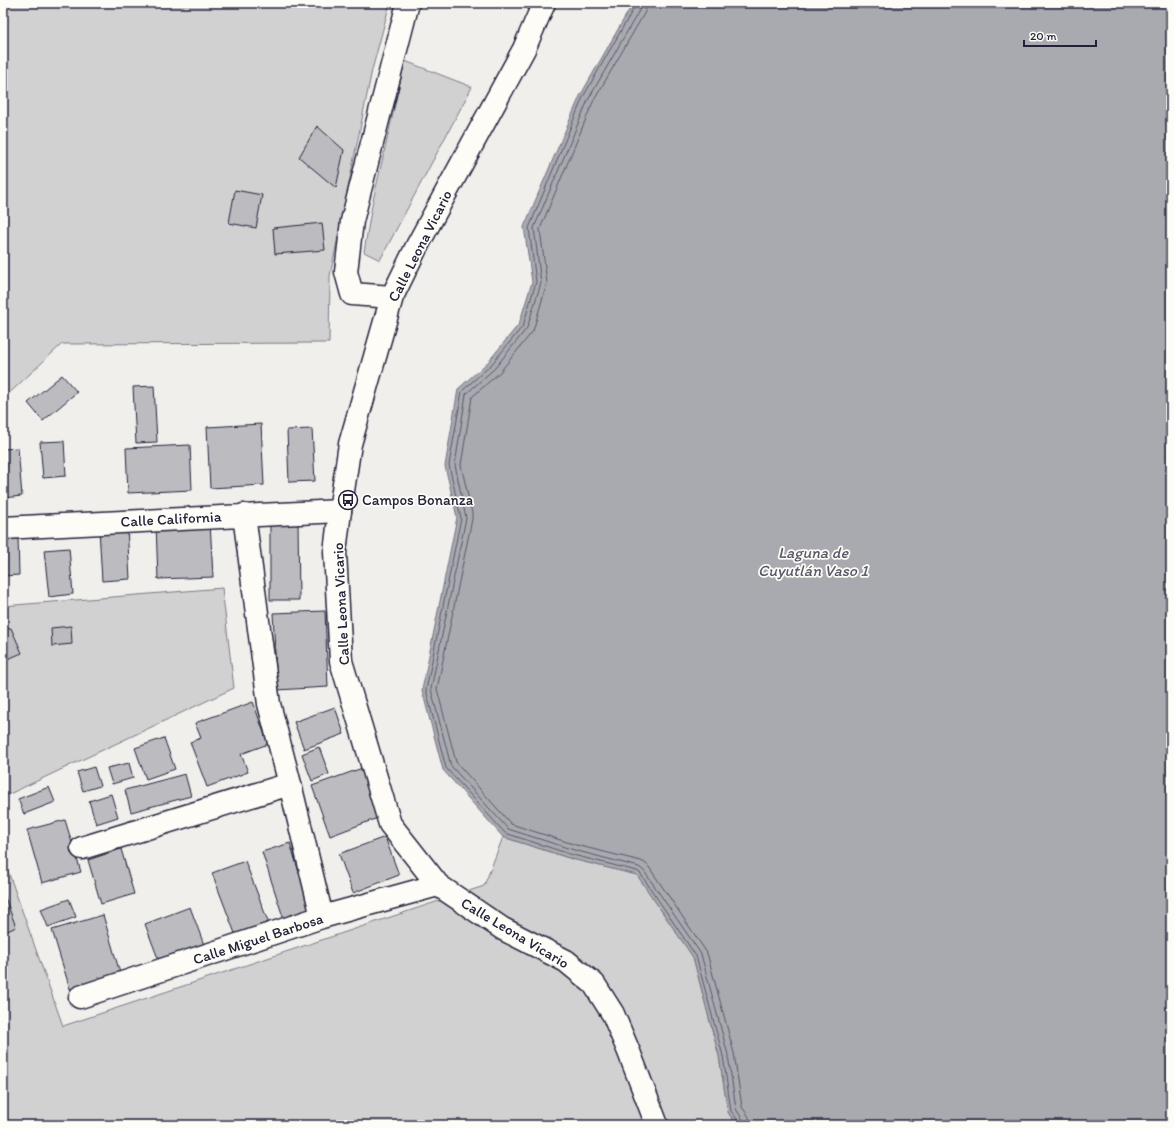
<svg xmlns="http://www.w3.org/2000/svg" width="1174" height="1128" font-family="Itim,sans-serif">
  <rect width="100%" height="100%" fill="#f0efec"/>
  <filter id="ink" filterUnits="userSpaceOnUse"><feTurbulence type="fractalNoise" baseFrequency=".025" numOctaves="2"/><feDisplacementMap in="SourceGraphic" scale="8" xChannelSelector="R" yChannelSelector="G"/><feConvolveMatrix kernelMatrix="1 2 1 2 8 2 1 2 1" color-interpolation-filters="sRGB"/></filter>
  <g filter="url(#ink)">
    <path fill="#d2d1d1" stroke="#7a7a86" d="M3 3H390L372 70 330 276 329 343 62 344 3 399Z
      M405 61 472 87 380 260 364 252 372 205Z
      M222 588 234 688 3 797V606Z
      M503 837 572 859 637 875 693 957 719 1056 728 1112 736 1125H3V857L63 1026 484 886Z"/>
    <path fill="#a9a9b0" stroke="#737381" d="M633 3H1171V1125H736L728 1112 719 1056 693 957 637 875 572 859 503 837 443 770 422 690 457 517 445 466 458 389 488 362 519 324 532 282 524 227 580 96Z"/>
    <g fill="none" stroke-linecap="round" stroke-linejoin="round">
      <path stroke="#58586a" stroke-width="1" d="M636 3 635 6 583 97 529 228 536 282 523 326 491 365 462 391 449 465 461 518 426 690 446 768 505 833 573 855 637 871 640 873 696 956 723 1056 731 1111 739 1122V1125
        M641 3 640 9 588 100 534 228 541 283 527 328 495 368 466 394 455 465 466 518 431 689 451 766 508 829 574 850 639 867 644 871 701 954 728 1055 736 1109 743 1120 744 1125
        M647 3 645 12 593 102 540 229 547 283 533 331 500 372 472 397 461 465 472 513V519L437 689 456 762 511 824 576 845 641 861 645 863 649 867 707 953 734 1053 742 1107 749 1117 750 1125"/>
    </g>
    <path fill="#bcbcc0" stroke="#22223b" d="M317 126 344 150 336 188 299 157Z
      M235 190 262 195 256 228 229 223Z
      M322 223 325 250 275 254 273 228Z
      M62 375 77 392 43 421 28 403Z
      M154 386 157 442 136 443 133 387Z
      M261 424 264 485 210 488 207 427Z
      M312 429 315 481 289 482 287 430Z
      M64 441 66 476 43 478 40 442Z
      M190 445 192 490 128 493 126 448Z
      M18 448 22 496 3 498V449Z
      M298 521 299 600H270V522Z
      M210 522 213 577 158 579 156 524Z
      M127 527 130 579 102 581 99 529Z
      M18 537 19 575 3 576V538Z
      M69 548 73 594 49 597 44 550Z
      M325 611 328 687 277 690 273 613Z
      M71 626 72 644 52 646 51 628Z
      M11 628 22 653 3 661V631Z
      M253 702 268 744 241 754 248 772 207 787 190 742 201 738 195 723Z
      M335 707 344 734 304 749 294 722Z
      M164 738 175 769 146 779 135 748Z
      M319 747 329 774 312 781 302 754Z
      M129 763 133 778 112 784 107 768Z
      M94 767 100 786 83 791 77 772Z
      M365 767 383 816 330 836 312 786Z
      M185 774 191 796 131 812 125 790Z
      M49 787 55 802 24 814 18 799Z
      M111 794 118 817 96 824 89 801Z
      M65 820 81 872 42 883 27 830Z
      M385 837 399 875 353 893 339 854Z
      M290 843 312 914 285 923 262 852Z
      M121 849 134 894 101 904 88 860Z
      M245 861 272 932 239 944 212 873Z
      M4 895 16 927 3 933V896Z
      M69 899 76 917 48 927 41 909Z
      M190 907 207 953 162 969 145 924Z
      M103 915 120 973 70 989 52 930Z"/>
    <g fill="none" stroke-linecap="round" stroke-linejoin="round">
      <defs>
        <path id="street" d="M244 515 269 704 290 784 322 917
          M3 528 340 511
          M82 848 290 784
          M80 997 322 917 438 885"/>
        <path id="secondary" d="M544 3 524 49 417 246 392 297 350 444 340 511 335 552 341 661 390 824 438 885 503 929 566 961 594 984 613 1014 629 1052 657 1125
          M392 297 352 294 346 272 352 221 408 3"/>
      </defs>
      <use href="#street" stroke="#22223b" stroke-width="25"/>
      <use href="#secondary" stroke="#22223b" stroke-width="25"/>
      <use href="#street" stroke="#fdfcf7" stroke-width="22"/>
      <use href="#secondary" stroke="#fdfcf7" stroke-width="22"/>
    </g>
  </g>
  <defs>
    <symbol id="bus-ring" viewBox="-11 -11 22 22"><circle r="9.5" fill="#fdfcf7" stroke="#22223b" stroke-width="1.5"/><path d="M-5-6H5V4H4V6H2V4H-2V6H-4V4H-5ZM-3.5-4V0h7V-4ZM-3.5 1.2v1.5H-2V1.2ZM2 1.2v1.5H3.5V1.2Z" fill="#22223b"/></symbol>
  </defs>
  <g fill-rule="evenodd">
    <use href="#bus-ring" x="337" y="489" width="22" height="22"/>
  </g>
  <g text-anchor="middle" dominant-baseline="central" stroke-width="3.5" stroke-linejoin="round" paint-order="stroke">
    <g font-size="15" fill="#22223b" stroke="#fdfcf7">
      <text transform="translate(420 246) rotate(-63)">Calle Leona Vicario</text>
      <text transform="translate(171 519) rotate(-3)">Calle California</text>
      <text transform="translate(341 604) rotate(-93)">Calle Leona Vicario</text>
      <text transform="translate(515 933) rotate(31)">Calle Leona Vicario</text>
      <text transform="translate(258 939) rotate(-18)">Calle Miguel Barbosa</text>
    </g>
    <g font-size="15" fill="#22223b" stroke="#fdfcf7" text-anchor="start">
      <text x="362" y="500">Campos Bonanza</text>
    </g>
    <g font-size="16" font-style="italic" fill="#58586a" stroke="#fdfcf7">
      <text x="813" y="552">Laguna de<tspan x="813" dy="18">Cuyutlán Vaso 1</tspan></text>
    </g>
  </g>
  <rect width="1174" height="1128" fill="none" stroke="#fdfcf7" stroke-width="16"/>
  <rect x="8" y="8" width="1158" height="1112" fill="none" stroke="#22223b" stroke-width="1.5" filter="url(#ink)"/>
  <path d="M1024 40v6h72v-6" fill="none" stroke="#22223b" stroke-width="2"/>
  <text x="1030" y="40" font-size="12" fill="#22223b" stroke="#fdfcf7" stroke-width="3" paint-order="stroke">20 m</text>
</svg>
